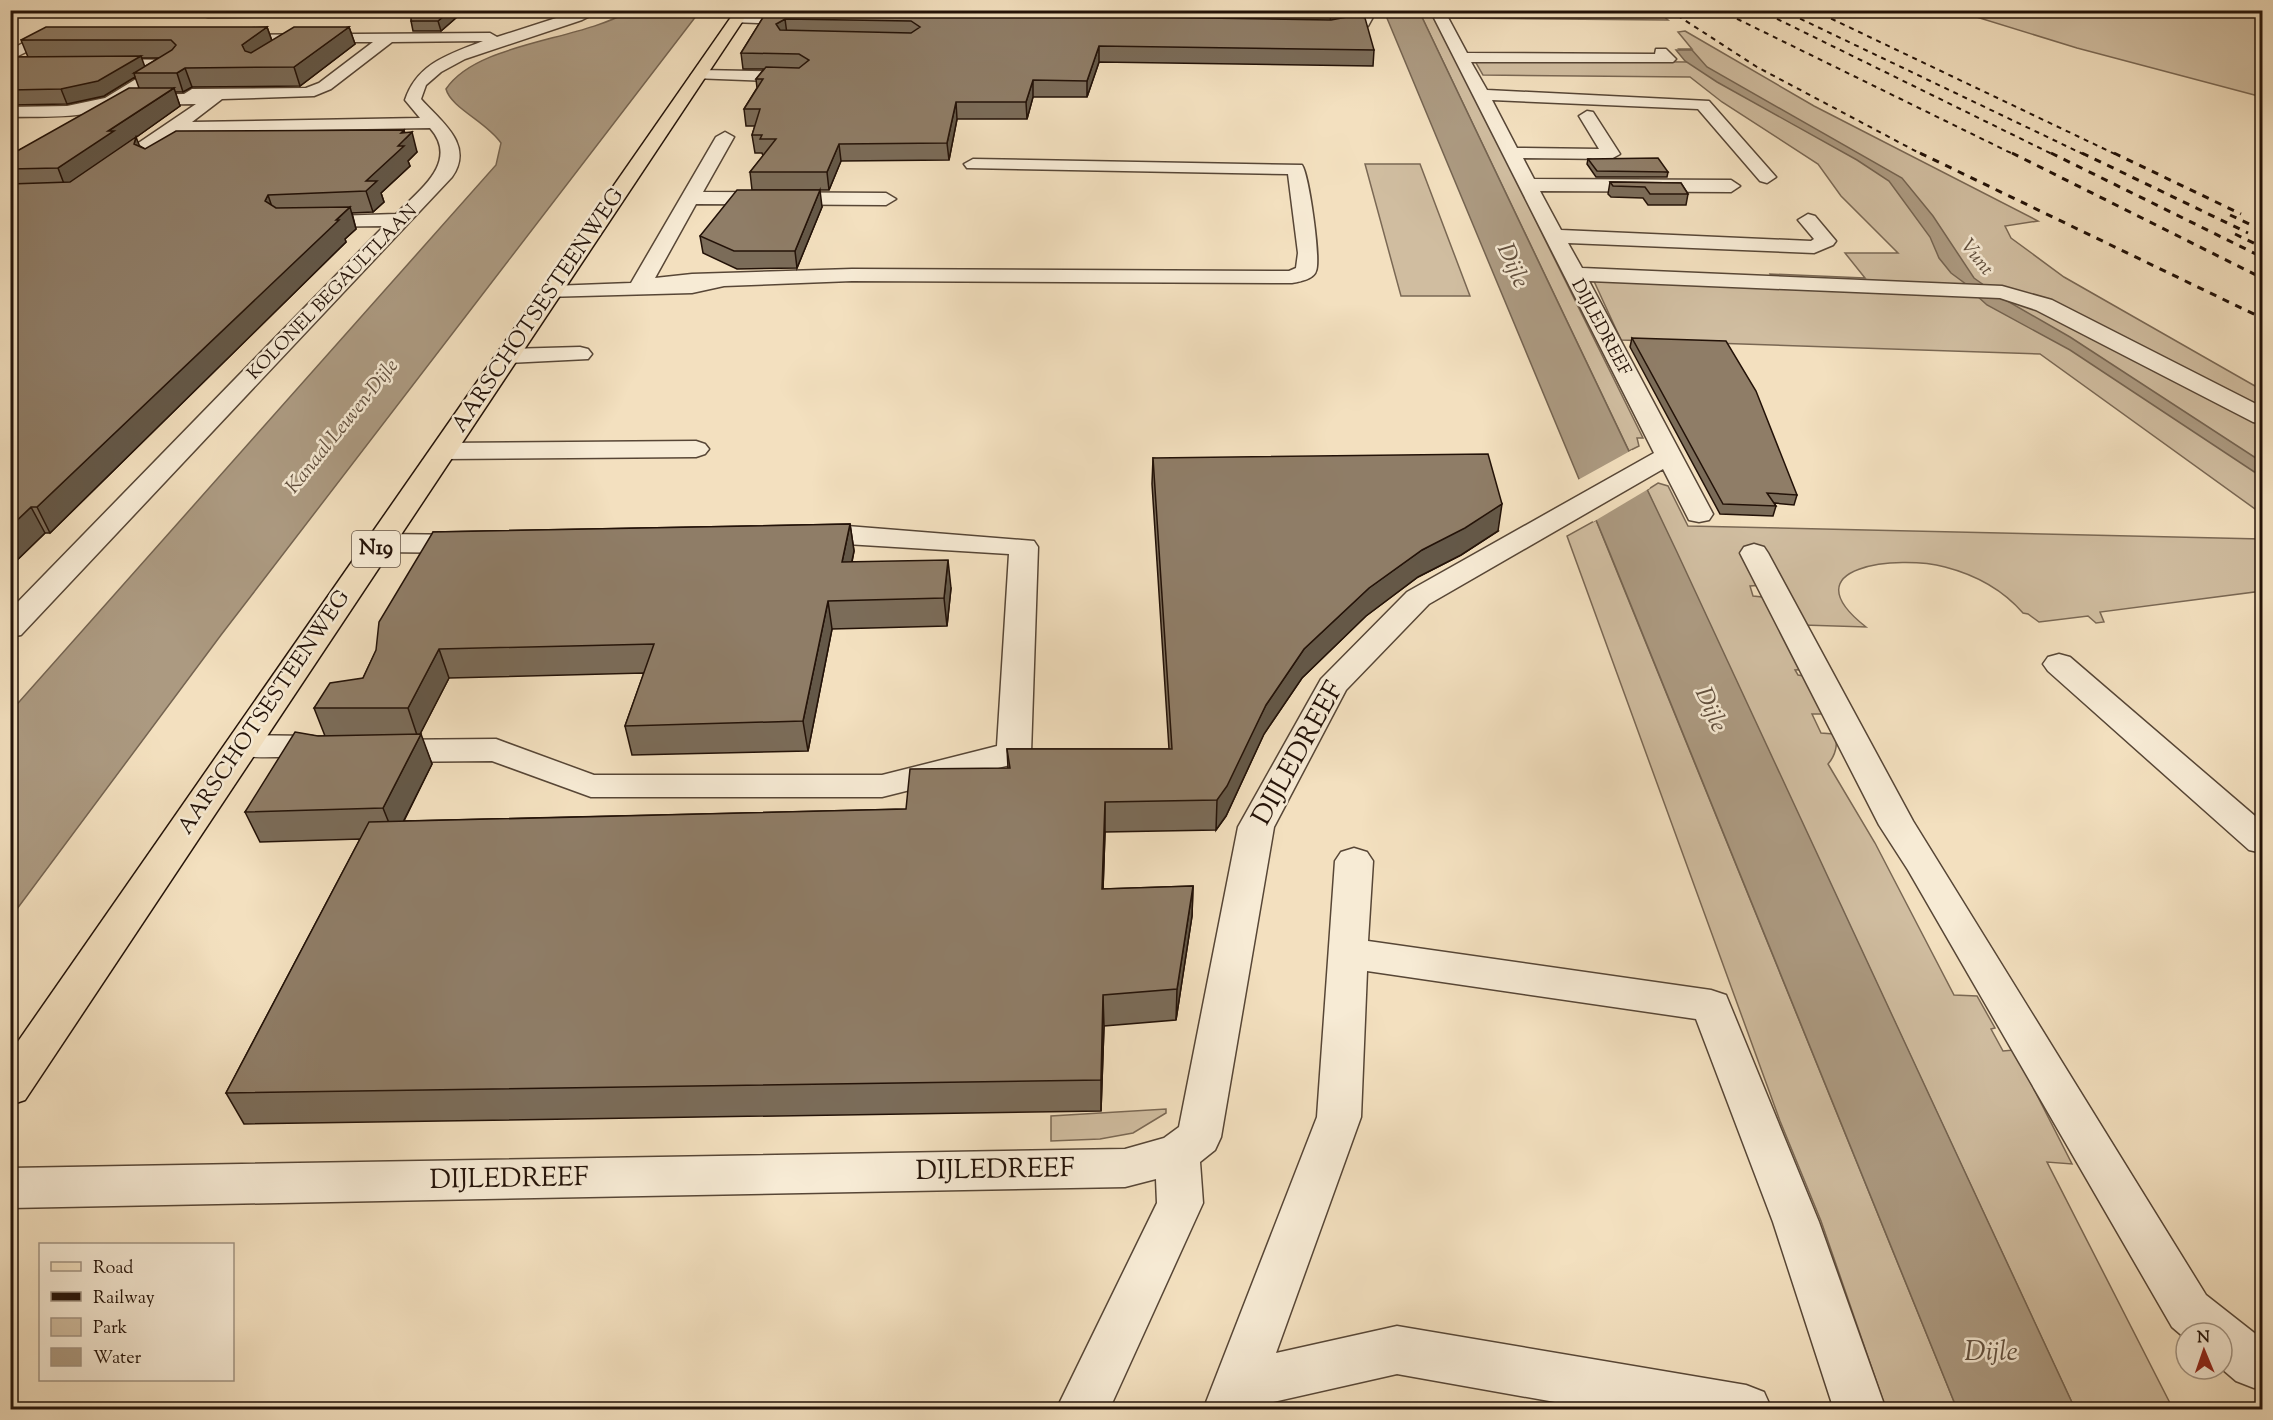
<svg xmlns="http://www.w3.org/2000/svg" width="2273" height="1420" font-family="'Sorts Mill Goudy',serif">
  <rect width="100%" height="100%" fill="#f3e0bf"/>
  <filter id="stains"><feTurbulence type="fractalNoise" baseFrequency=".00333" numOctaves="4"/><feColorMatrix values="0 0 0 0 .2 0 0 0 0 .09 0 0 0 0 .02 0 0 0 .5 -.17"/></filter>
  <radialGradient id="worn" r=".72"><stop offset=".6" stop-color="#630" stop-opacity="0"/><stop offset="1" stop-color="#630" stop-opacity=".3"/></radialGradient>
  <path fill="#d0bda0" stroke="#7a6854" stroke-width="1.5" d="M1656 10 1668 20 1446 18 1442 11Z
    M1419 11H1431L1439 25 1643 438H1637L1639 446 1629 451Z
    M1957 11H2262V97L2077 48Z
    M1685 31 1814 106 2038 221 2005 226 2011 238 2064 277 2262 390V514L2040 354 1621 340 1593 279 1776 286 1770 274 1865 278 1845 253H1898L1841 196 1818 164 1722 102 1690 77 1483 75 1475 61 1694 62 1679 49H1692L1678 32Z
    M1365 164H1420L1470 296H1401Z
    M1658 483 1668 486 1688 526 2262 539V591L2100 612 2104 622 2096 623 2088 616 2039 622 2028 614 2023 613C2003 590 1976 575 1945 567 1900 555 1787 565 1866 627L1803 625 1765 585 1750 586 1753 596 1772 598 1812 669 1795 670 1798 675 1804 676 1833 714H1812L1821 733 1834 734C1839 744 1835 756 1828 764L1875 843 1954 995 1977 996 1995 1028 1991 1029 2003 1051 2014 1050 2072 1164 2047 1162 2173 1409H2075L1647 490Z
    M1596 520 1957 1409H1886L1821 1221 1780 1121 1567 536Z
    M1166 1109V1113L1133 1133 1100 1139 1051 1141V1116Z"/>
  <path fill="#ac9a81" stroke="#756451" stroke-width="1.5" d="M629 11H700L221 635 11 917V711L496 165 501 143C487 122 451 108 446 89 477 42 580 41 629 11Z
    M1384 11H1419L1676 550 2075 1409H1957L1609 551Z
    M1676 50H1692L1707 67 1902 178 1933 216 1974 278 1988 288 1970 287 1951 273 1939 258 1930 237 1889 181 1857 160 1717 82 1685 61Z
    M1975 294 1997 295 2070 337 2262 462V477L2070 350 1987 305Z"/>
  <path fill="#f3e0bf" d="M1632 450 1650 488 1593 522 1576 481Z"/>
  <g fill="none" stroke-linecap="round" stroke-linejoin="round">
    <defs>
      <path id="minor" d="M203 10H449L442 14 208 17 203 16Z
        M581 10H602L582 20 465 59 441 72 426 85 421 99C440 121 475 144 452 177L21 635 10 637V610L384 226 309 227 302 225 299 221 302 217 396 214C419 190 460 162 430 128L177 132 112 177H100L97 173 100 169 196 104 133 105 125 100C93 120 47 116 10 117V107L67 106 105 98 154 68 93 67 90 64 98 59 177 60 180 63 177 66 132 95 184 94 192 89 306 88 319 83 373 42H222L220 39 227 35 490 33 497 37ZM483 41C450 54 417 63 405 100L420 118 192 122 222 99 314 96 331 89 392 42Z
        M1356 10H1370L1373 17 1368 26C1355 30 1328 39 1317 29L1324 25 1357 20Z
        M1430 10H1444L1467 53 1655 54 1656 49H1666L1676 59 1673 62H1471L1487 90 1709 101 1776 177 1767 183 1760 181 1698 109 1492 100 1517 148 1599 149 1579 116 1587 111 1593 112 1620 154 1611 159 1523 158 1534 179 1731 180 1740 186 1731 192 1540 191 1561 230 1811 241 1814 239 1798 220 1808 214 1815 216 1836 241 1833 245 1814 253 1568 243 1582 268 2002 286 2052 300 2262 407V424L2253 422 2036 310 2000 298 1589 281 1713 514 1709 520 1699 522 1689 520 1663 469 1429 604 1346 690 1274 827 1221 1137 1215 1150 1200 1162 1203 1203 1109 1410H1056L1157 1203 1156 1179 1125 1187 10 1208V1168L1125 1149 1164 1138 1179 1127 1238 827 1321 679 1407 592 1654 453Z
        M737 15 807 17 814 21 807 25 732 22V16Z
        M67 33 72 34 74 37 72 40 46 42 10 60V50L38 35Z
        M699 70 801 72 809 77 801 82 693 78 691 75Z
        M725 132 734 137 703 192 886 193 896 199 886 205 696 204 655 278 692 274 852 269 1289 271 1296 268 1298 253 1288 174 967 168 964 164 973 159 1302 165C1309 175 1321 260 1316 271 1314 279 1299 282 1292 283L852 281 724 286 692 293 544 297 541 292 544 287 552 286 631 283 716 137Z
        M580 347 588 349 592 354 588 359 508 363 500 361 496 356 500 351 508 349Z
        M696 441 705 444 709 449 705 454 696 457 443 459 434 456 430 451 434 446 443 443Z
        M847 526 1034 541 1038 547 1031 753 1026 761 882 797H591L492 761 381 762 369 759 364 751 369 743 381 740 496 739 594 775H882L997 746 1009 554 797 541 793 535 797 529Z
        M380 534 472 535 482 538 486 544 482 550 472 553 380 552 370 549 366 543 370 537Z
        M1754 544 1764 547 1768 553 1913 821 2206 1295 2262 1339V1385L2254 1388 2236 1381 2222 1369V1333H2186V1339L2172 1327 1908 870 1879 825 1740 553 1744 547Z
        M2059 654 2070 657 2262 822V853L2249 850 2048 671 2043 664 2048 657Z
        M242 735 312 736 342 744 347 752 342 760C329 763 323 759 310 758 283 755 256 760 230 754L225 746 230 738Z
        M1354 848 1367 852 1373 861 1368 941 1711 990 1726 995 1819 1222 1886 1410H1834L1773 1222 1696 1019 1367 971 1361 1117 1276 1353 1397 1326 1746 1385 1764 1392 1772 1410H1600L1397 1374 1256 1406 1255 1410H1203L1317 1117 1335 861 1341 852Z"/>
      <path id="major" d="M736 10H750L25 1100 10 1105V1053Z"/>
    </defs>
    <use href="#minor" stroke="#574636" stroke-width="3"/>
    <use href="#major" stroke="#231208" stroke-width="3"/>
    <use href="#minor" fill="#f7ebd5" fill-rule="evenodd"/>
    <use href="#major" fill="#f3e0bf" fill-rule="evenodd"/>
    <path stroke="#231208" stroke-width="2" stroke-dasharray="5 5" stroke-linecap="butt" d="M1669 10 1757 67 1923 155
      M1719 10 2015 155
      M1759 10 2054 155
      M1782 10 2085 155
      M1813 10 2117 155"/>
    <path stroke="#231208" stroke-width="3" stroke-dasharray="7 7" stroke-linecap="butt" d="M1920 153 2262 318
      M2012 153 2262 278
      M2051 153 2262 257
      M2082 153 2248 233
      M2114 153 2241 214
      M2230 215 2262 230
      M2235 234 2262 247"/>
  </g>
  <path fill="#7b6c59" stroke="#231208" stroke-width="1.5" fill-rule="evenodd" d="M465 10 441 31H413L411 21Z
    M810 10H1352L1351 17 1374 50 1373 66 1099 62 1087 97H1033L1027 119H957L949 160 841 161 829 190H752L750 172 763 156 762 153H755L752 135 755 126H746L744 109 757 88 756 79 764 69H743L741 53 767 11 811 12Z
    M267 27 272 41 349 27 355 44 300 86 192 87 183 92H175L180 106 121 148 140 146 145 149 405 133 417 152 408 161 410 166 381 193 384 202 373 212 352 213 356 229 345 239 346 242 50 533H45L10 567V155L139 88 135 77 104 96 67 104 10 105V57H28L21 40ZM141 58H159L144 67Z
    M1588 159 1668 172 1667 177H1596L1587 164Z
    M1610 182 1681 183 1688 194 1686 205H1648L1643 198 1611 197 1608 194Z
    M822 207 797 268 737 269 703 253 700 236Z
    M1632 338 1797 495 1794 505 1774 503 1776 506 1773 516 1720 514 1630 347Z
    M1153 458 1498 531 1461 555 1418 577 1366 616 1302 678 1264 734 1226 816 1216 830 1105 832 1103 889 1193 886 1192 916 1176 1020 1104 1026 1101 1111 244 1124 226 1093 360 839 260 842 245 812 318 736H325L314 708 363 678 433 532 850 524 854 551 852 562 951 588 947 626 832 629 808 751 632 755 625 726 644 673 449 678 420 734 432 764 404 821 906 809 1008 768 1007 749H1169L1152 484Z"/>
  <path fill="#645848" stroke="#231208" stroke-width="1.5" d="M451 10H465L441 31 438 21Z
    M1331 10H1352L1351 19 1330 23Z
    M785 19 787 34 778 39 776 24Z
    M267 27 273 44 248 62 242 45Z
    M349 27 355 44 300 86 294 67Z
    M1099 46V62L1087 97V81Z
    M141 56 146 70 134 73 135 77 104 96 67 104 61 89Z
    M185 68 192 87 183 92 177 73Z
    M1033 80V97L1027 119 1026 102Z
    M174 88 180 106 121 148 66 189 58 168 108 131Z
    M956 102 957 119 949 160 947 143Z
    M404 130 406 138 412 132 417 152 408 161 410 166 381 193 384 202 373 212 366 191V181L398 146 401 133Z
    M136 137 144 157 134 144Z
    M839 144 841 161 829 190 827 172Z
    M820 190 822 207 797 268 795 251Z
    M268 195 275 216 265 201Z
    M350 207 356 229 345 239 346 242 50 533 37 507Z
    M1502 504 1498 531 1461 555 1418 577 1366 616 1302 678 1264 734 1226 816 1216 830 1217 800 1266 705 1304 649 1369 588 1422 550Z
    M31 507 45 533 10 567V527Z
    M850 524 854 551 846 590 842 562Z
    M948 560 951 588 947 626 944 598Z
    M828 601 832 629 808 751 803 721Z
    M439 649 449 678 418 738 408 708Z
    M421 734 432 764 395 838 383 808Z
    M1105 802V832L1102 920V889Z
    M1193 886 1192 916 1176 1020 1177 989Z
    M1103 995 1104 1026 1101 1111V1080Z"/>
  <path fill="#8f7d67" stroke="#231208" stroke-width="1.5" fill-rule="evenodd" d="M411 10H451L438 21H411Z
    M817 10H872L877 13 1331 20 1358 15 1365 18 1374 50 1099 46 1087 81 1033 80 1026 102H956L947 143 839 144 827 172H750L776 139H760L762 135H752L760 109H744L763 79H756L766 67 799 68 809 60 799 54 741 53 767 11 813 12ZM785 19 911 21 920 27 911 33 780 30 776 24Z
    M46 27H267L242 45 245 51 251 53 294 27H349L294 67 185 68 177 73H134L172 50 176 45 171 40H21Z
    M141 56 98 81 61 89 10 90V57Z
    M129 88H174L108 131H114L58 168 10 169V155Z
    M404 130 401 133 412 132 398 146H404L366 181H377L366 191 268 195 265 201 276 208 350 207 336 220H339L37 507H31L10 527V184L70 182 136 137 134 144 145 149 176 131Z
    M1658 158 1668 172 1597 171 1588 159Z
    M1610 182 1681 183 1688 194H1650L1645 187 1613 186Z
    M737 190H820L795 251H734L700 236Z
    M1632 338 1726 341 1756 391 1797 495 1767 493 1776 506 1723 504Z
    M1488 454 1502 504 1465 528 1422 550 1369 588 1304 649 1266 705 1227 786 1217 800 1105 802 1102 889 1193 886 1177 989 1103 995 1101 1080 226 1093 369 822 906 809 910 769 1010 768 1007 749H1172L1153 458Z
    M850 524 842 562 948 560 944 598 828 601 803 721 625 726 654 644 439 649 408 708H314L330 683 363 678 376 650 379 622 433 532Z
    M295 732 318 736 421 734 383 808 245 812Z"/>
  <g text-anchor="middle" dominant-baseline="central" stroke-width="5" stroke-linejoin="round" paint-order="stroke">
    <g font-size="18" fill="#231208" stroke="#f7ebd5">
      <text transform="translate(333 293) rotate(-46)">KOLONEL BEGAULTLAAN</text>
      <text transform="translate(1600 328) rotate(62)">DIJLEDREEF</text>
    </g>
    <g font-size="20" font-style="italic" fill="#614f3e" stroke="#f7ebd5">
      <text transform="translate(1976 258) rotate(51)">Vunt</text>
      <text transform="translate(343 427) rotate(-51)">Kanaal Leuven-Dijle</text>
    </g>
    <rect fill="#f7ebd5" stroke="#635346" stroke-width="1.5" x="352" y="531" width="48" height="36" rx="4.5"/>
    <g font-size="21" font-weight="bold" fill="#231208">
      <text x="376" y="549">N19</text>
    </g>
    <g font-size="22" fill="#231208" stroke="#f7ebd5">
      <text transform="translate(539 311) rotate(-56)">AARSCHOTSESTEENWEG</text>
      <text transform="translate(265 713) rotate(-56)">AARSCHOTSESTEENWEG</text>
    </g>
    <g font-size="24" font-style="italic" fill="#614f3e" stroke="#f7ebd5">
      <text transform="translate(1512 266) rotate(66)">Dijle</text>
      <text transform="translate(1710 710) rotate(66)">Dijle</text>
    </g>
    <g font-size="27" fill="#231208" stroke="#f7ebd5">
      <text transform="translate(1299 754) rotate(-61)">DIJLEDREEF</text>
      <text transform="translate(995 1171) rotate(-1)">DIJLEDREEF</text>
      <text transform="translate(509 1180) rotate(-1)">DIJLEDREEF</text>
    </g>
    <g font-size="28" font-style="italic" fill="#614f3e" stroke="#f7ebd5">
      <text x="1991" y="1353">Dijle</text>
    </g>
  </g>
  <rect width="2273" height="1420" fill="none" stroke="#f3e0bf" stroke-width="36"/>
  <rect x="12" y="12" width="2249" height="1396" fill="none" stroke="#231208" stroke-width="3"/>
  <rect x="18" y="18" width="2237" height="1384" fill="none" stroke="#231208" stroke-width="1.5"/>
  <rect x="39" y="1243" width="195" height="138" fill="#f7ebd5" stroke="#a29483" stroke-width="1.5"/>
  <rect x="51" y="1262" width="30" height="9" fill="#f3e0bf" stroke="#a29483" stroke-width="1.5"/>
  <text x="93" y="1273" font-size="18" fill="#231208">Road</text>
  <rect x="51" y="1292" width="30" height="9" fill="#231208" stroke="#a29483" stroke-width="1.5"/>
  <text x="93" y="1303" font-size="18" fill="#231208">Railway</text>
  <rect x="51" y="1318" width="30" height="18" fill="#d0bda0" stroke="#a29483" stroke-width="1.5"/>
  <text x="93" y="1333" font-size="18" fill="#231208">Park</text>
  <rect x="51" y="1348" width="30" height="18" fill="#ac9a81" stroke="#a29483" stroke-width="1.5"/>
  <text x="93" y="1363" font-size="18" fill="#231208">Water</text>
  <g transform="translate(2204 1351) rotate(358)"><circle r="28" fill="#f7ebd5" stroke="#a29483" stroke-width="1.5"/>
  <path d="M0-4.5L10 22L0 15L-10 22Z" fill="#8f2418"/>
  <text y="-9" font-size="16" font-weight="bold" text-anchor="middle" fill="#231208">N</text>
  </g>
  <rect width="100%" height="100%" filter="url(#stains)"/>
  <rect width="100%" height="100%" fill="url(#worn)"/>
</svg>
